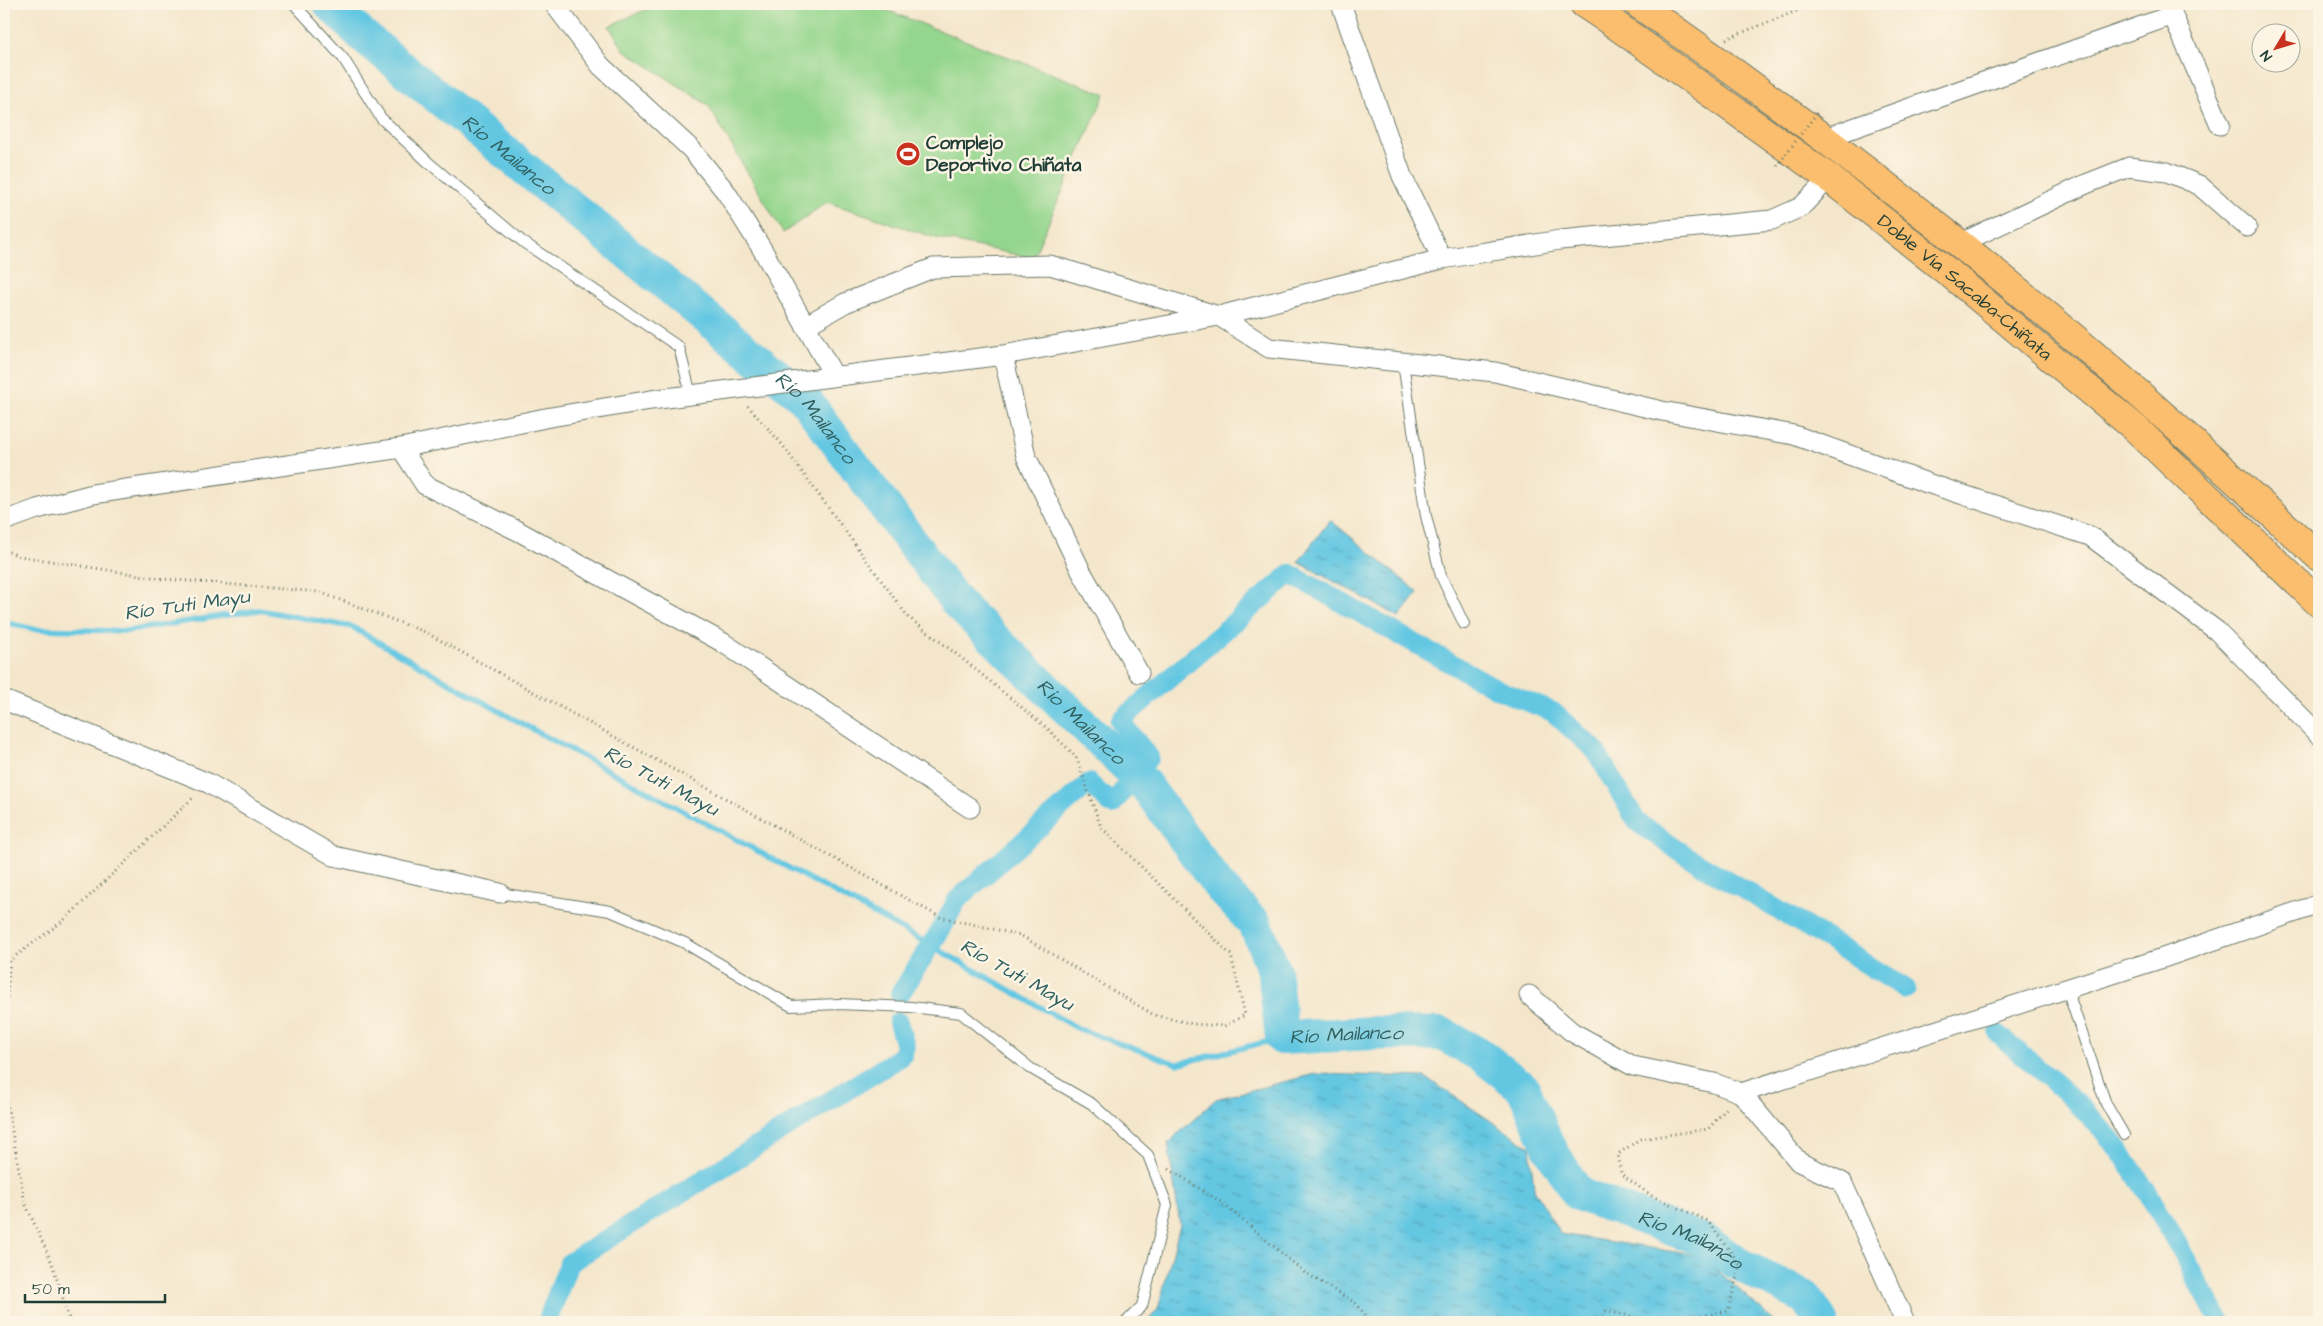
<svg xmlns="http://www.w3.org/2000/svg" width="2323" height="1326" font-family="'Architects Daughter',sans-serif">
  <defs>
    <pattern id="water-ripples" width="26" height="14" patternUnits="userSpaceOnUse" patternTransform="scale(1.25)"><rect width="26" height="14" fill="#64c7e2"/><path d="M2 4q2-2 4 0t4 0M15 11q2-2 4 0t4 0" fill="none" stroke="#52a3b8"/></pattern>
  </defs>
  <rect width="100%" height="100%" fill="#fcf5e5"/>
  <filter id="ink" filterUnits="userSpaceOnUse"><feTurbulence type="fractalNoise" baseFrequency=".02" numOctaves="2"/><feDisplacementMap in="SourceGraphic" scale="10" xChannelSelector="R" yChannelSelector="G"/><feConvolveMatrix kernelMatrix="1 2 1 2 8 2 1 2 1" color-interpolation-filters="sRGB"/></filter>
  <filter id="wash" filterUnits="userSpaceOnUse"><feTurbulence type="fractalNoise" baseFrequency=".0096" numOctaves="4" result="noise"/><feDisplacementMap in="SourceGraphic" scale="20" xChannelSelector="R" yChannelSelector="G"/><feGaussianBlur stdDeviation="1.12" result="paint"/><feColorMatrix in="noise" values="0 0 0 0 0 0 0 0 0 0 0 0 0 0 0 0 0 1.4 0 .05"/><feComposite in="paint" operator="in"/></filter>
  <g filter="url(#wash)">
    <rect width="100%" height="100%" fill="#f4e6cb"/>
    <path fill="#94d68d" stroke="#5a8a60" d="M658 4H870L1105 94 1033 258 936 238 827 202 783 233 708 105 624 50 609 26Z"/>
    <path fill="url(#water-ripples)" stroke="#42828b" d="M1330 520 1418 592 1399 617 1298 562Z
      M1315 1074 1425 1077 1530 1147 1534 1189 1560 1234 1701 1256 1775 1322H1147L1158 1309 1180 1225 1168 1143 1216 1099Z"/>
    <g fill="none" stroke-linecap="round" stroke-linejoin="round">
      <path stroke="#64c7e2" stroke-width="5.5" d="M4 622 33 629 127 631 259 610 352 627 508 716 907 932 1079 1029 1177 1064 1282 1038"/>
      <path stroke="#64c7e2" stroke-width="20" d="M900 994 943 926 957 900 1089 783 1112 805 1149 757 1120 721 1290 574 1499 690 1553 712 1595 750 1637 822 1688 857 1819 934 1906 989
        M1998 1034C2042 1073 2092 1110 2125 1159 2161 1210 2190 1267 2220 1322
        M547 1322 569 1263 902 1056 905 1046 898 1022"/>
      <path stroke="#64c7e2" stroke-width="34" id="s1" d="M330 4 362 35 803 397 958 604 1143 782 1219 886 1255 924 1274 970 1282 1038 1373 1033 1442 1034 1482 1056 1523 1088 1549 1147 1578 1194 1705 1241 1740 1265 1806 1298 1822 1322"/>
    </g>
  </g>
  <g filter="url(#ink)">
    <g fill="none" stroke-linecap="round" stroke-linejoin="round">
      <defs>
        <path id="lane" d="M294 4 343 58 381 118 428 162 523 242 679 347 691 395
          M1403 363 1426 516 1441 576 1464 624
          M500 893 610 911 685 943 791 1006 838 1004 911 1007 961 1013 1030 1068 1092 1104 1148 1155 1167 1205 1142 1306 1126 1322
          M2067 989 2106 1104 2124 1135"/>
        <path id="street" d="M554 4 601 66 691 149 726 192 762 249 834 376
          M1341 4 1402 176 1442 259
          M2168 4 2220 125
          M1825 138 2173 15
          M1959 244 2086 184 2129 167 2167 172 2199 185 2247 227
          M805 326 845 303 933 268 1050 265 1219 316 1269 348 1495 372 1662 411 1794 435 1927 483 2090 536 2217 631 2319 735
          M1003 355 1026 456 1081 571 1139 673
          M401 448 425 485 518 531 722 642 970 808
          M4 521 37 509 93 494 401 448 545 418 651 400 1003 355 1219 316 1442 259 1560 240 1772 220 1801 207 1829 178
          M4 700 208 783 334 856 500 893
          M1529 995 1572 1032 1633 1066 1714 1083 1741 1093 1799 1162 1842 1182 1905 1322
          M1741 1093 2163 958 2319 904"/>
        <g id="highway">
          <path id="s2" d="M1584 4 1610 21 1829 178 1953 276 2135 428 2319 603"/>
          <path d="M1638 4C1800 117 1956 236 2106 365 2178 427 2248 492 2319 557"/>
        </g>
      </defs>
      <use href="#lane" stroke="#6a7869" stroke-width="12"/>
      <use href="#street" stroke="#6a7869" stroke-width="21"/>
      <use href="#highway" stroke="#6a7869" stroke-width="30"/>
      <path stroke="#6a7869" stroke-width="3" stroke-dasharray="1 4" stroke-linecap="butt" d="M1726 39 1814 4
        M4 550 19 556 164 579 319 592 425 632 940 917 1020 935 1154 1015 1193 1024 1224 1026 1245 1015 1231 955 1101 827 1076 757 1048 729 964 660 908 617 781 443 747 405
        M4 1032 10 960 63 921 194 797
        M4 1087 25 1203 52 1263 70 1322
        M1169 1169 1221 1202 1304 1272 1357 1304 1370 1322
        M1595 1322 1606 1311 1659 1322
        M1667 1322 1728 1311 1740 1265 1708 1221 1652 1196 1621 1174 1618 1154 1640 1139 1708 1129 1727 1108"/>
      <use href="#lane" stroke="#fff" stroke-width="10"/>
      <use href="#street" stroke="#fff" stroke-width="19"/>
      <use href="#highway" stroke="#fabe6e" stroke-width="28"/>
      <path stroke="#6a7869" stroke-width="3" stroke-dasharray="1 4" stroke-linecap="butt" d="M1777 166 1819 110"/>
    </g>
  </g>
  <defs>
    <symbol id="stadium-disc" viewBox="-11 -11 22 22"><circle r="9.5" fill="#c8321e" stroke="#fcf5e5"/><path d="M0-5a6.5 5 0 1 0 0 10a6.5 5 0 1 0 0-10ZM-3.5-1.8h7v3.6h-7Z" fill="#fff"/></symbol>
  </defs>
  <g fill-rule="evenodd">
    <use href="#stadium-disc" x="894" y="140" width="28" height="28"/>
  </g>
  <g text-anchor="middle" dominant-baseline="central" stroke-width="5" stroke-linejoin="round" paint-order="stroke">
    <g font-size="19" font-weight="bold" fill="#1f3d34" stroke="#fcf5e5" text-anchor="start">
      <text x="926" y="143">Complejo<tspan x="926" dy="22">Deportivo Chiñata</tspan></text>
    </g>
    <g font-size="19" fill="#1f3d34" stroke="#fcf5e5">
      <text stroke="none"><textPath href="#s2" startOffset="475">Doble Vía Sacaba-Chiñata</textPath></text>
    </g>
    <g font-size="20" font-style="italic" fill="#306060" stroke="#fcf5e5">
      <text stroke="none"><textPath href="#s1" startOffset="234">Río Mailanco</textPath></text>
      <text stroke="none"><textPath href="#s1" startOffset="639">Río Mailanco</textPath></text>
      <text transform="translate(187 605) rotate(-8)">Río Tuti Mayu</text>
      <text stroke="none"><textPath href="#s1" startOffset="1044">Río Mailanco</textPath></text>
      <text transform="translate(661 781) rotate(28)">Río Tuti Mayu</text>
      <text transform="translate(1017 975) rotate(29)">Río Tuti Mayu</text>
      <text stroke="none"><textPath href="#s1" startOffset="1494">Río Mailanco</textPath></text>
      <text stroke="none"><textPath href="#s1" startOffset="1929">Río Mailanco</textPath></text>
    </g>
  </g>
  <rect width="2323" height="1326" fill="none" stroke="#fcf5e5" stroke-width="20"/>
  <g transform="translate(2276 48) rotate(232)"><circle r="24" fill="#fcf5e5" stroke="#a4ab9e"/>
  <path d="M0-4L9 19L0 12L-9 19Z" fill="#c8321e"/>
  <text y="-8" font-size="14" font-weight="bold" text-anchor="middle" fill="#1f3d34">N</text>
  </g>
  <path d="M25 1294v8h140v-8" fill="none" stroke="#1f3d34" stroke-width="2.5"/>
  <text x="32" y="1294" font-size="15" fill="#1f3d34" stroke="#fcf5e5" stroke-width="4" paint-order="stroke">50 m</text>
</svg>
